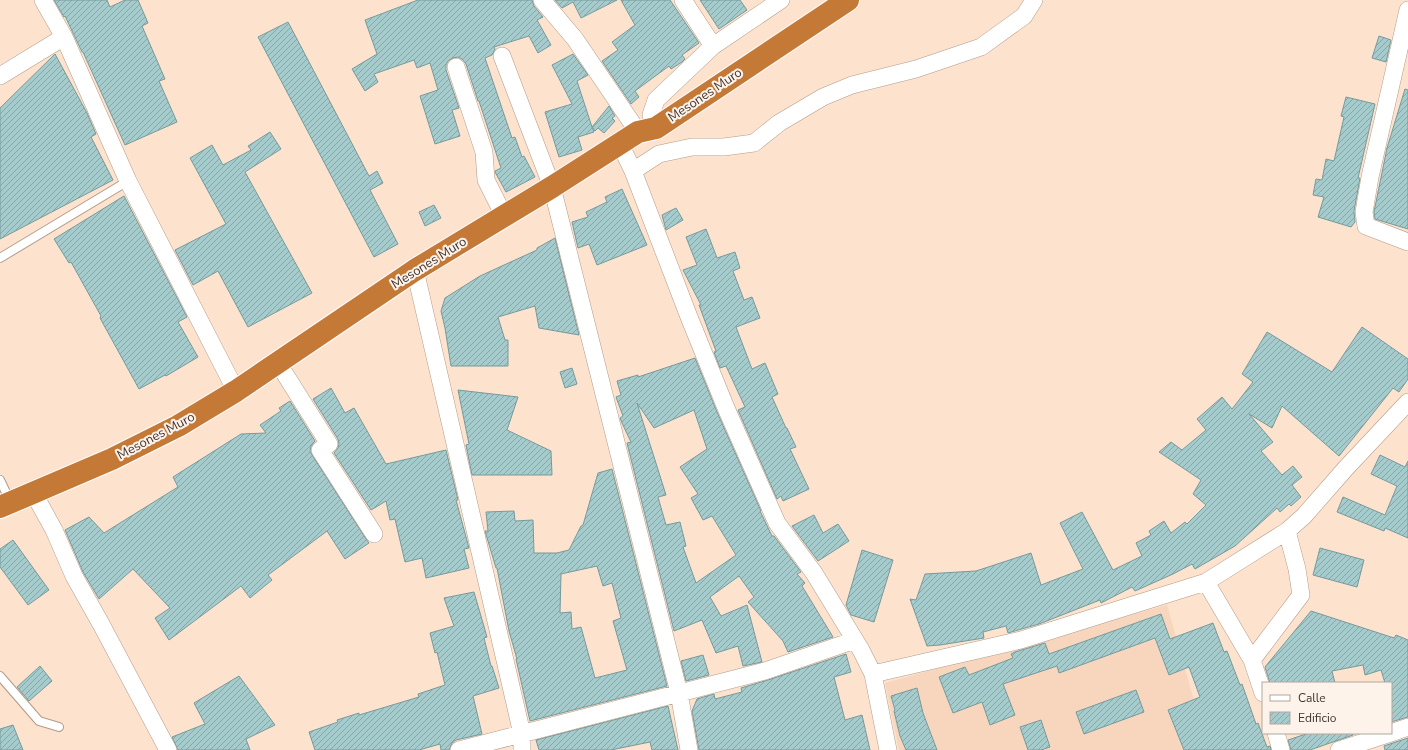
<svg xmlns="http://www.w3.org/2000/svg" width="1408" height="750" font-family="'Nunito Sans',sans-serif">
  <defs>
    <pattern id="building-hatch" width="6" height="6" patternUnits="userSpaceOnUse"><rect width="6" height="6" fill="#a6cbcd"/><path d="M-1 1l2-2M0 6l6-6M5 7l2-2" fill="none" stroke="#89a6a7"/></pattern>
  </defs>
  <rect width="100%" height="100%" fill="#fde2ce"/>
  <path fill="#f7d6bd" d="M1167 605 1208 750H899L885 683Z"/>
  <path fill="url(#building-hatch)" stroke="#769a9c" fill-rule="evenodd" d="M54 0H107L110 7 125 0H138L148 23 142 26 165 79 159 81 177 122 125 145 83 52H82L65 16 64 17Z
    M418 0H532L534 6 543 17 537 20 551 45 538 53 529 36 494 47 495 49 492 55 485 58 512 138 515 137 522 157 524 156 535 177 506 192 495 172V171L501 168 479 101H478L466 64 462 59 458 57 453 58 448 61 446 65V70L459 108 452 110 460 136 435 144 420 96 438 90 430 63 417 68 414 60 374 74 378 82 365 91 352 69 377 54 365 20Z
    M555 0H617L581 18 573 2 562 8Z
    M621 0H670L699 43 682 55 685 59 682 62 671 69 669 66 635 91 639 97 631 104 602 61 618 50 612 42 635 25Z
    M700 0H740L747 10 719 29Z
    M288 22 369 176 377 171 383 183 370 190 398 244 374 257 258 37Z
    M1379 36 1391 40 1386 62 1372 58Z
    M55 54 87 113 96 134 91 137 113 180 0 239V108Z
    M573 54 588 75 577 81 592 127 609 106 615 116 612 118 615 121 604 133 598 128 595 131 592 127 594 132 578 137 582 150 559 157 545 112 572 104 552 65Z
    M1405 89 1408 90V229L1375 219 1374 212 1387 148Z
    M1346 97 1375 104 1358 178H1360L1354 211 1355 222 1351 227 1318 217 1324 197 1313 195 1316 179 1322 180 1326 159 1334 161 1344 117 1341 116Z
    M270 132 281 149 245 172 312 293 248 327 218 271 193 285 175 250 226 224 190 158 212 145 223 165 251 150 248 146Z
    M622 189 647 245 597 265 589 244 578 248 572 222 588 217 586 212 607 202 605 197Z
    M124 196 187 317 178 322 198 357 166 376 165 375 139 389 100 318 101 316 71 262 69 263 54 239Z
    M434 205 441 218 425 226 419 212Z
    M676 208 683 220 666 230 662 215Z
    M706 229 717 258 735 252 740 268 733 271 744 300 752 297 760 318 736 327 752 369 765 363 778 394 772 397 786 428H787L796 447 790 449 809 489 783 501 781 496 777 499 738 410 745 407 726 366 720 368 714 352 716 351 699 305H701L683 270 697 265 686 237Z
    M555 238 579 335 539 328 535 306 498 317 505 340H508V366H451L445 328 441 311 445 298 480 276 537 250V248Z
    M1362 327 1408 359V379L1399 392 1393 388 1339 456 1282 406 1272 428 1249 414 1273 442 1261 451 1282 475 1293 466 1302 477 1292 485 1301 497 1291 506 1289 504 1280 512 1277 508 1235 546 1195 569 1192 564 1173 574 1135 591 1132 587 1101 603 1100 600 1039 624 1018 630 1008 633 1006 626 983 632 984 638 940 645 927 646 910 599 916 600 925 574 976 571 1031 553 1041 585 1083 569 1060 523 1082 512 1113 570 1142 556 1136 543 1151 535 1149 531 1164 521 1171 533 1185 522 1187 524 1206 505 1193 494 1201 480 1159 452 1171 442 1182 450 1206 430 1197 419 1222 397 1232 409 1253 382 1242 374 1267 332 1332 372Z
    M695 358 717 412 761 511H760L772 536H774L801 572 797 574 805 583 802 586 833 637 788 652 783 641 748 602 754 597 739 576 710 597 721 616 747 605 762 662 743 666 738 646 716 653 702 620 674 631 627 443 631 442 622 423 620 418 623 416 616 397 621 395 617 381 638 375V377ZM637 403 654 428 694 410 707 449 680 467 698 494 691 498 703 520 712 516 736 555 696 583 683 547 686 546 680 522 666 525 658 497 666 495Z
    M572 368 577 384 565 388 560 372Z
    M331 388 345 413 354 408 386 464 446 450 458 500H456L469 548 464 549 469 568 426 578 422 558 405 562 395 519 390 520 386 501 371 510 334 453 338 448 339 444 338 439 313 399Z
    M458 390 518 397 507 430 551 451 552 475H472L466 445 469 444Z
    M290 401 315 441 311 446 310 451 312 455 366 539 369 543 345 559 327 531 268 575 272 580 250 598 241 586 169 640 155 618 170 608 133 569 99 599 83 572 65 530 89 517 104 533 178 487 173 477 241 434 266 433 260 425 281 411 279 408Z
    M1380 455 1405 467 1408 461V538L1385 528 1384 531 1337 512 1343 497 1385 515 1397 486 1371 474Z
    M612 469 667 686 530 721 516 659H517L509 631 497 568H496L485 531H488L486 512 514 511 515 521 533 520 534 553H557L569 550 581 526 583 525 598 473ZM597 566 603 586 612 583 621 618 613 621 627 670 595 678 581 627 572 629 571 612 560 613 561 574Z
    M814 515 823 533 838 524 849 541 818 561 792 526Z
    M13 540 49 590 28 605 0 567V549Z
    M1320 548 1364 560 1357 587 1313 575Z
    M862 550 893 560 874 622 851 615 846 605Z
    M474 592 487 637 484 638 491 666H492L499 688 473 696 482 734 456 740 452 743 449 750H441L440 744 419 750H315L309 732 338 722 337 720 359 713V715L419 697 418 694 445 685 437 652 435 653 430 633 454 626 444 598Z
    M1311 611 1394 638 1396 635 1408 640V717L1391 722V683H1385L1381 670 1365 675 1363 665 1332 671 1335 683H1270L1265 667Z
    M1161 614 1170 639 1213 623 1224 652 1227 651 1240 685 1242 684 1256 724 1258 723 1267 747 1270 746 1271 750H1184L1168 710 1200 697 1189 667 1169 675 1155 638 1059 673 1057 666 1003 684 1015 715 990 725 982 702 953 713 939 677 965 667 969 675 1013 658 1011 654 1015 652 1045 643 1049 654Z
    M846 654 851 672 834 677 845 720 862 715 870 750H699L692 711 697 699 714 694 715 699 742 692 741 688 768 680Z
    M703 655 709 675 686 681 681 661Z
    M40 666 52 681 29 701 17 687Z
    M239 676 275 725 246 739 250 750H178L172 737 205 724 194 703Z
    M917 688 923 713 937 750H906L900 736 894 711 895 710 891 696Z
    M1136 690 1144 712 1084 734 1076 712Z
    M668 706 678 750H652L650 742 611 750H539L536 740Z
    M1041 720 1050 747 1041 750H1028L1020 727Z
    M13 725 23 750H0V729Z
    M1309 733H1353V735L1310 750H1291L1288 740Z
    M1408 738V750H1385L1384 746Z"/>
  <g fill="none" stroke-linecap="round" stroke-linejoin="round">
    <defs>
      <path id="lane" d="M0 258 128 181
        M0 480 10 501
        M0 676 39 721 59 727"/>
      <path id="street" d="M43 0 64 37 128 181 236 391
        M542 0 575 39 638 132
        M683 0 713 46
        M1408 10 1370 177 1364 212 1366 226 1408 242
        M502 56 552 187 679 693 689 750
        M456 67 484 152 486 180 504 216
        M0 76 64 37
        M656 128 651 115 656 100 713 46 781 0
        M620 144 633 171 689 317 726 408 777 523 814 573 861 650 873 674 888 750
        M633 171 659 154 692 147H724L754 143 779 123 823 97 852 85 916 69 981 47 1024 16 1034 0
        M415 270 522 734V750
        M278 363 329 444 320 450 374 534
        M33 492 54 530 74 576 101 624 168 750
        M1206 582 1252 660 1263 693
        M1252 660 1301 595 1297 569 1287 531
        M873 674 1021 640 1206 582 1287 531 1304 516 1346 468 1408 402
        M1276 733 1281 750
        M1391 733 1408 727
        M459 750 765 671 855 640
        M1339 750 1391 733"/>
      <path id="highway" d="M0 507 112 459 178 426 236 391 415 270 552 187 638 132 656 128 848 0"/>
    </defs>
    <use href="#lane" stroke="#b39b88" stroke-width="10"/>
    <use href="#street" stroke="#b39b88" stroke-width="18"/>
    <use href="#highway" stroke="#fff" stroke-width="24"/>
    <use href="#lane" stroke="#fff" stroke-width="8"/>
    <use href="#street" stroke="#fff" stroke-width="17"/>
    <use href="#highway" stroke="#c47936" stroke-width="22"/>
  </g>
  <g text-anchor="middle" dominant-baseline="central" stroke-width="4" stroke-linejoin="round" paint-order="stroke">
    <g font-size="13" fill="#3f352d" stroke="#fef3eb">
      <text transform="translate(705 95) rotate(-34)">Mesones Muro</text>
      <text transform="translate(429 263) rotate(-32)">Mesones Muro</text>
      <text transform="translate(156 436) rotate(-28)">Mesones Muro</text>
    </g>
  </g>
  <rect x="1262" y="682" width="130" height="52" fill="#fef3eb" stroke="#b2a79f"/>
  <rect x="1270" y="695" width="20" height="6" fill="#ffffff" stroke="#b2a79f"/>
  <text x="1298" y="702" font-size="12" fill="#3f352d">Calle</text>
  <rect x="1270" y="712" width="20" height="12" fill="url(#building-hatch)" stroke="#b2a79f"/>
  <text x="1298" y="722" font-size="12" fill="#3f352d">Edificio</text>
</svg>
